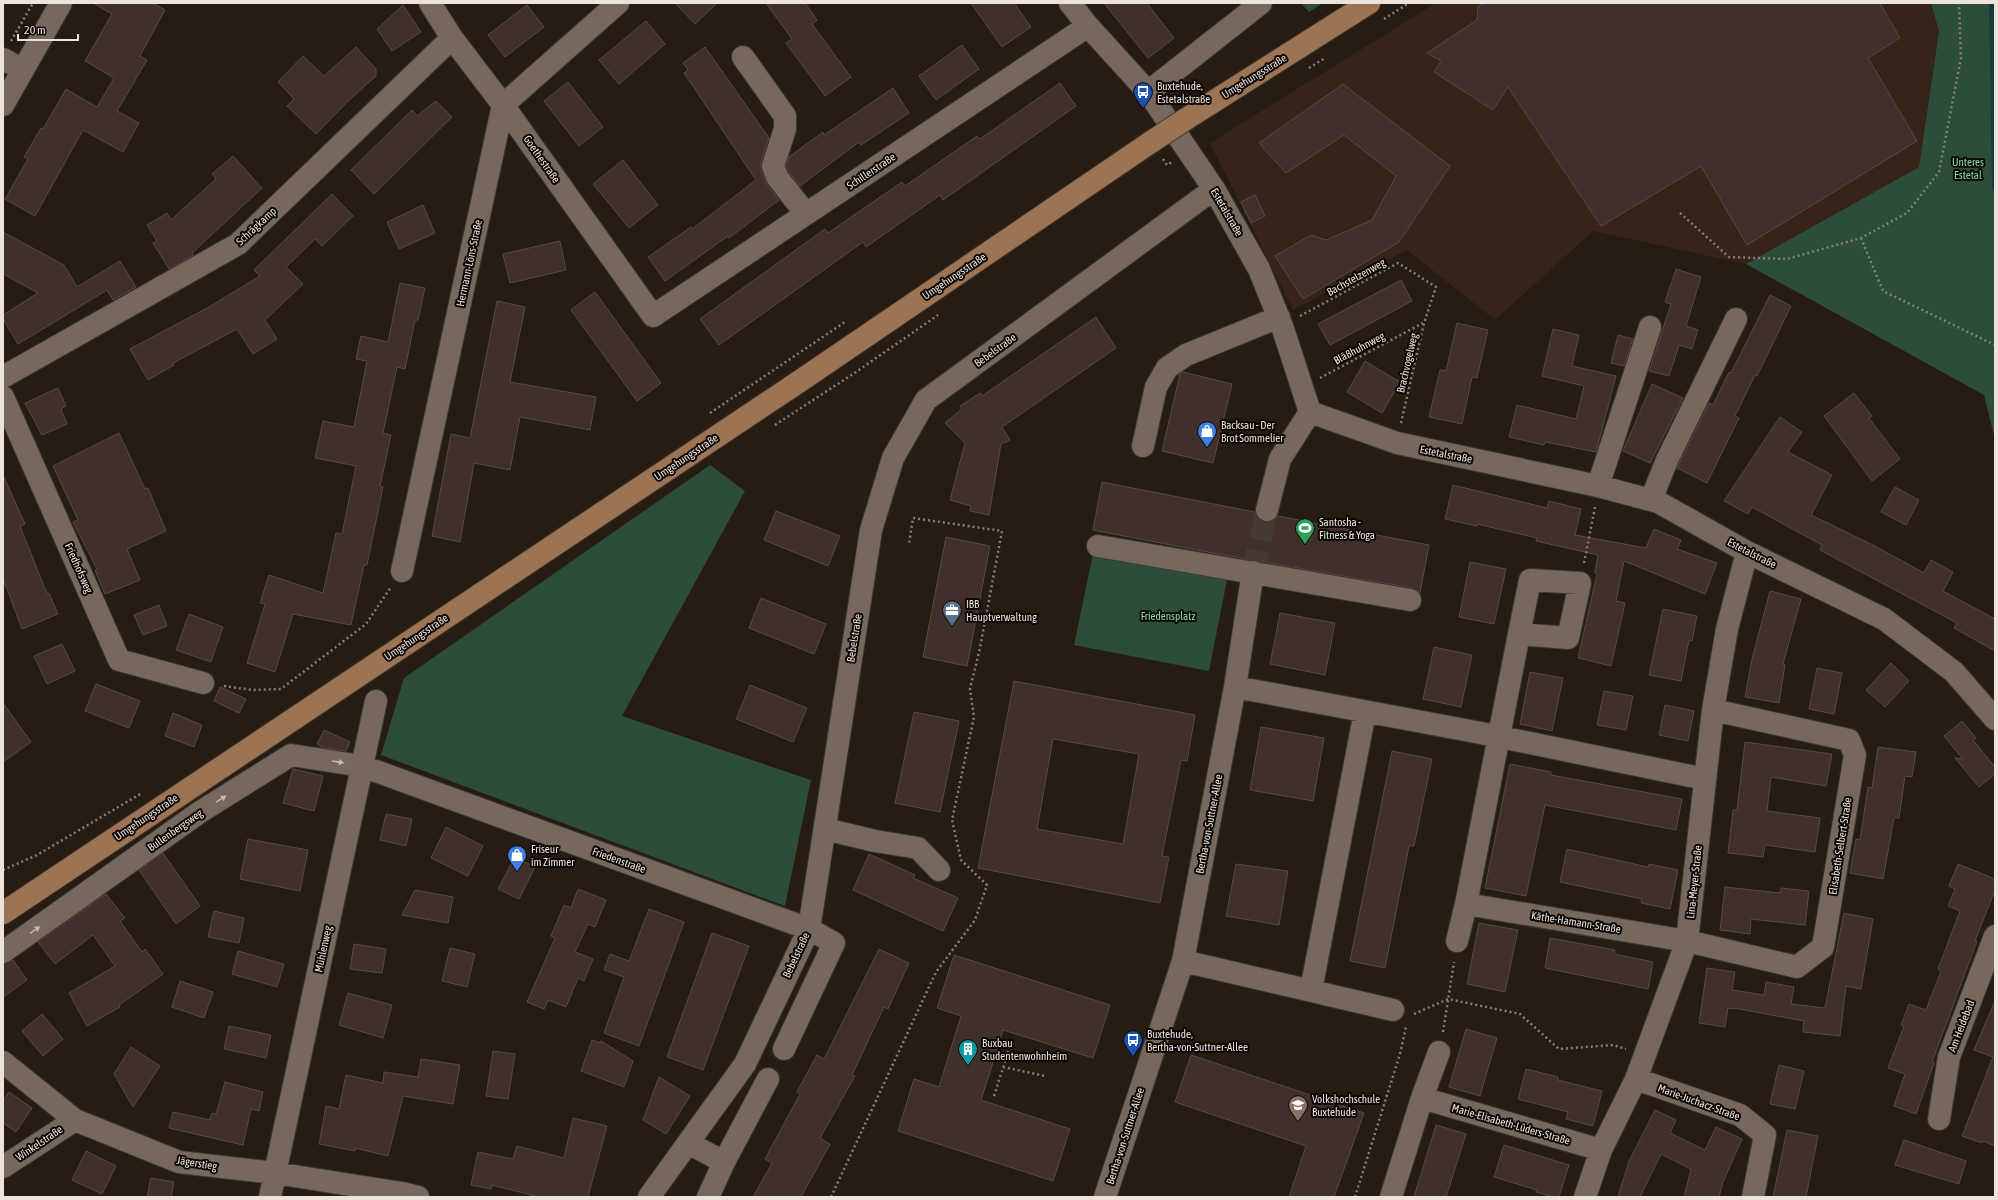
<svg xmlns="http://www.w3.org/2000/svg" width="1998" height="1200" font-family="'Asap Condensed',sans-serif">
  <rect width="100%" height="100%" fill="#271c12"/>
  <path fill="#352417" d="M1436 3H1931L1939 30 1919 167 1746 264 1593 231 1495 320 1407 250 1293 310 1210 143Z"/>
  <path fill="#2d4d3b" d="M1301 3H1323L1309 12Z
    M1931 3H1995V439L1984 395 1746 264 1919 167 1939 31Z
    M710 465 745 491 622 716 811 780 785 906 381 755 404 678Z
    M1093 554 1227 580 1209 671 1074 645Z"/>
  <path fill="#123c3f" d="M1989 3H1995V198L1992 187Z"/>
  <path fill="#40302b" stroke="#594943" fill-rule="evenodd" d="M93 3H153L165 10 140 56 147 60 117 111 139 123 123 152 83 130 35 216 5 199 28 159 24 157 41 128 43 129 66 89 97 107 114 78 85 61 112 14Z
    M675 3H717L695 24Z
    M766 3H805L817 20 812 24 851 77 825 96 786 43 792 39Z
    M971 3H1014L1031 27 1002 47Z
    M1104 3H1147L1174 38 1148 58Z
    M1484 3H1880L1900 38 1868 58 1917 141 1747 245 1701 166 1601 226 1508 87 1493 110 1434 72 1441 61 1427 53 1477 20 1478 6Z
    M403 5 421 32 392 51 377 29Z
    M527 5 544 27 505 57 488 35Z
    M646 21 665 44 619 84 599 60Z
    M962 45 979 69 936 100 919 76Z
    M356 47 376 69V76L346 103 316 134 287 106 294 99 278 82 303 56 324 76Z
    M705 47 769 138 761 162V170L767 185 779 200 729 238 728 236 665 281 648 257 691 227 692 229 756 180 684 73 688 70 683 63Z
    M568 82 603 127 579 146 544 101Z
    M1060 83 1076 106 943 200 940 195 866 247 863 242 719 345 700 319 825 229 828 233 902 182 905 186 977 136 980 139Z
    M1343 84 1450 166 1399 242 1303 299 1275 256 1311 235 1326 240 1372 220 1396 176 1344 135 1286 173 1259 143Z
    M893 88 909 113 861 145 859 142 800 186 788 171 786 166 789 157 823 132 824 135Z
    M436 101 452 117 374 194 351 170 412 110 417 116Z
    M233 156 262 188 192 253 193 255 169 269 153 243 157 241 147 225 167 213 171 220 216 179 212 174Z
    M623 160 658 205 629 228 593 184Z
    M332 194 353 216 322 246 315 239 286 267 303 284 265 320 277 339 253 354 237 329 173 363 174 365 148 380 130 349 209 307 260 276 254 270Z
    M1255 195 1265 216 1251 223 1241 202Z
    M423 205 435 233 399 249 387 222Z
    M3 232 64 265 77 287 120 261 136 287 113 300 107 290 18 344 3 319V315L38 293 3 274Z
    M560 241 566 270 510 283 503 254Z
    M1676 269 1701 277 1686 326 1698 330 1692 349 1679 345 1669 376 1649 371 1671 304 1665 302Z
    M1401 280 1412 301 1330 345 1318 324Z
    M400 283 425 288 418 320H415L405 369 397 367 383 433 391 435 380 486 383 487 367 565H364L351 625 293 614 275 672 247 663 265 604 260 603 269 575 323 593 336 533 342 534 356 466 315 458 323 421 354 427 367 361 356 359 361 336 388 342Z
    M595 292 661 383 637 401 571 310Z
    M1770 295 1791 306 1757 376 1755 375 1735 416 1739 418 1707 483 1677 468 1709 403 1713 405 1729 372 1731 373Z
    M497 301 525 307 510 382 596 397 590 430 520 417 510 470 474 463 460 542 432 536 451 434 470 438Z
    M1096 317 1116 348 1002 427 1010 440 1001 444 989 515 970 511 971 506 950 500 965 443 945 423 962 409 960 406 980 393 982 396Z
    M1457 323 1488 330 1477 378 1472 377 1462 424 1429 417 1440 370 1446 371Z
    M1553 329 1579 335 1572 366 1616 376 1596 452 1545 442 1544 445 1509 437 1517 405 1576 419 1584 386 1542 376Z
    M1618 335 1633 339 1624 366 1611 363Z
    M1365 361 1400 382 1382 413 1347 392Z
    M1183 372 1232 384 1213 463 1162 451 1180 374Z
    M1652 384 1683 398 1650 463 1623 451Z
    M58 388 66 406 61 409 67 424 42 435 25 403Z
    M1854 393 1872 416 1869 418 1900 459 1872 481 1824 416Z
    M1780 417 1802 432 1788 452 1832 475 1811 515 1873 545 1924 573 1931 560 1953 572 1943 591 1995 619V651L1954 628 1957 623 1820 550 1822 545 1752 507 1748 514 1724 501Z
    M119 433 145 489 148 488 166 531 127 549 140 580 105 594 95 570 97 569 73 522 78 520 53 466Z
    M3 475 25 524 20 526 47 594 49 593 58 614 22 629 3 578Z
    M1102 482 1255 512 1258 519 1264 522H1271L1278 516 1429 545 1420 593 1412 588 1218 554 1093 530Z
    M1453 485 1547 508 1549 501 1581 509 1575 535 1646 548 1654 529 1681 540 1677 549 1717 563 1705 594 1624 561 1616 601 1625 603 1611 666 1578 658 1597 574 1595 573 1598 555 1536 541 1537 538 1477 524V526L1445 519Z
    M1895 487 1919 500 1906 525 1881 512Z
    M776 511 840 536 828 566 764 540Z
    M946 537 990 546 967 666 923 657Z
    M1470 562 1506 569 1494 624 1459 617Z
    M1770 591 1801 599 1783 664 1785 665 1779 703 1745 697 1752 659Z
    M761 598 826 624 814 654 749 628Z
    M159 605 167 626 143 635 134 615Z
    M1663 609 1697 616 1692 641 1689 640 1681 681 1649 675Z
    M1280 613 1335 623 1325 675 1270 664Z
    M189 614 223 627 211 662 176 650Z
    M62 644 75 671 47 684 34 656Z
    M1434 647 1472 655 1461 707 1423 699Z
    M1891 663 1909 681 1885 707 1866 690Z
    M1817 668 1842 673 1834 714 1809 709Z
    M1530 672 1563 678 1552 731 1520 724Z
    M1014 681 1195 715 1187 761 1181 760 1162 856 1169 857 1160 903 978 868ZM1053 739 1139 754 1123 844 1037 829Z
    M96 684 140 701 129 728 85 711Z
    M750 685 807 708 793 742 736 719Z
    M220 687 246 699 239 713 214 701Z
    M1604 691 1633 696 1626 730 1597 725Z
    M3 703 31 742 3 762Z
    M1665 705 1694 711 1688 741 1659 735Z
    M914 712 959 721 940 812 895 803Z
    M173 713 202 725 194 747 165 736Z
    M1962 721 1976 738 1973 740 1995 767V774L1979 787 1955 758 1963 759 1944 736Z
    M1261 727 1324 738 1313 801 1250 790Z
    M324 730 350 742 346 751 324 748 317 744Z
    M1745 742 1832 754 1826 786 1771 777 1767 811 1820 818 1815 852 1765 845 1763 857 1728 853 1733 810H1737Z
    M1878 747 1916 752 1912 777 1905 776 1899 818H1894L1883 879 1850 873 1856 839 1860 840 1868 787 1872 788Z
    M1392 751 1432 759 1414 846H1409L1385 968 1350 961Z
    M1510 764 1551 772V775L1682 799 1676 830 1545 805 1526 896 1485 888Z
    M293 769 323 776 314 811 283 803Z
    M386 814 412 819 406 846 380 840Z
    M446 827 483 846 468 876 431 858Z
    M248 839 308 850 300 891 240 879Z
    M1567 849 1648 867 1649 864 1678 870 1670 909 1641 903 1642 899 1560 882Z
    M163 853 200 906 176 924 139 870Z
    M869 854 915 875 913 878 958 898 943 931 853 890Z
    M515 857 535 867 519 899 498 889Z
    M1236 864 1288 871 1279 925 1226 916Z
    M1958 864 1995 879V890L1975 941H1977L1932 1062 1934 1063 1916 1114 1894 1106 1905 1074 1888 1068 1904 1026 1901 1025 1909 1004 1926 1010 1941 971 1938 969 1960 911 1948 906 1955 889 1949 886Z
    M1725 887 1780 893 1781 888 1809 891 1805 925 1751 919 1750 934 1720 930Z
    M578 889 606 900 595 927 588 924 575 952 593 959 584 981 578 978 566 1007 548 1000 544 1009 527 1002 555 938 551 936 564 905 571 908Z
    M415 890 453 897 448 923 402 915Z
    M106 894 125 918 120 921 142 952 145 949 163 974 119 1005 120 1007 87 1026 69 993 115 966 93 935 55 964 38 942Z
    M649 909 684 922 639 1046 604 1033 624 977 604 970 610 954 629 961Z
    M214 911 244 918 239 943 208 937Z
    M1844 913 1873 919 1861 989 1846 986 1840 1036 1803 1032 1804 1021 1739 1009 1728 1008 1725 1027 1699 1023 1707 968 1735 972 1732 990 1764 995 1766 982 1794 987 1791 1004 1825 1008Z
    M1479 923 1518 930 1505 992 1467 984Z
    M712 933 749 946 703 1070 667 1057Z
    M1550 938 1615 950 1614 954 1653 962 1648 989 1545 968Z
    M354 944 386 949 382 973 350 969Z
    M450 948 475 954 467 987 442 981Z
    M879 949 909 963 888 1009 884 1007 852 1075 855 1076 820 1138 830 1144 801 1197H753L772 1163 765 1159 800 1094 797 1092 817 1055 824 1059Z
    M238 951 284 964 277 987 232 974Z
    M954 955 1110 1005 1093 1058 1003 1030 995 1056 981 1100 1070 1129 1053 1181 898 1131 914 1079 939 1087 961 1016 937 1008Z
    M13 960 27 980 3 997V964Z
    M180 981 213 992 204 1018 172 1007Z
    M348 993 392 1005 383 1038 339 1025Z
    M1995 1001V1146L1983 1141 1982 1143 1962 1136 1993 1057 1974 1050Z
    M42 1014 63 1039 43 1056 22 1031Z
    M229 1026 271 1035 266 1058 224 1049Z
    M1466 1029 1497 1038 1480 1096 1449 1087Z
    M592 1040 600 1043 601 1041 633 1061 624 1087 581 1071Z
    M131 1047 160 1066 133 1107 114 1074Z
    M493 1051 515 1054 508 1099 486 1096Z
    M1191 1055 1364 1113 1334 1197H1289L1306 1146 1175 1102Z
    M421 1059 460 1065 453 1104 403 1096 388 1156 355 1148V1151L319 1144 326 1106 339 1109 346 1075 383 1083 384 1072 418 1077Z
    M1779 1065 1804 1071 1795 1109 1770 1104Z
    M1526 1069 1558 1077V1080L1602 1091 1593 1126 1566 1119 1568 1112 1518 1099Z
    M659 1077 690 1096 666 1134 643 1120Z
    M225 1082 263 1092 259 1111 251 1109 243 1145 169 1128 173 1112 210 1120 212 1113 216 1114Z
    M9 1092 32 1108 16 1132 3 1123V1101Z
    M1655 1110 1676 1120 1670 1133 1705 1150 1716 1127 1742 1139 1723 1182 1719 1197H1684L1691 1169 1661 1154 1640 1197H1618L1629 1161Z
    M573 1118 607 1126 588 1197H539L492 1185 491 1189 471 1185 478 1152 513 1159 517 1146 564 1158Z
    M1436 1125 1466 1134 1446 1197H1414Z
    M1787 1130 1818 1136 1806 1197H1773Z
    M1904 1140 1966 1161 1959 1184 1895 1165Z
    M1504 1145 1569 1165 1559 1197H1553L1536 1192 1537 1190 1494 1177Z
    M86 1151 116 1166 102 1194 72 1180Z
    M151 1178 174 1182 171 1197H147Z"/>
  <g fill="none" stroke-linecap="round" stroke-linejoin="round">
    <path stroke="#443a30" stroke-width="22" stroke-dasharray="22 11" stroke-linecap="butt" d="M1253 572 1267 510"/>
    <defs>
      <path id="minor" d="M430 3 452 38 503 105 653 316 1088 26
        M1070 3 1088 26 1148 92 1214 189 1259 269 1282 326 1310 412
        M743 57 785 116V129L773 166 777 177 806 214
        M3 59 23 70
        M1148 92 1261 3
        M3 105 61 3
        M3 377 238 244 452 38
        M3 397 119 660 203 683
        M1310 412 1397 443 1598 486 1658 502 1747 552 1884 619 1954 672 1995 719
        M1143 446 1156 387 1167 368 1186 355 1279 317
        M1598 486 1650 327
        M1651 500 1667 460 1736 319
        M1267 510 1280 459 1310 412
        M1098 546 1410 600
        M402 571 503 105 618 3
        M1519 634 1530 580 1580 583 1568 638 1519 634 1466 904 1687 941 1797 967 1823 947 1855 755 1849 740 1713 710
        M1235 687 1481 733 1705 779
        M825 829 875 841 918 848 939 870
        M1457 941 1466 904
        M3 952 200 812 291 755 362 766 809 929 834 943 784 1049
        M1183 961 1393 1010
        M1311 990 1365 712
        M3 1062 75 1120 179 1162 275 1173 402 1193 418 1197
        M1636 1079 1740 1115 1765 1135 1753 1197
        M1422 1098 1439 1052
        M1939 1119 1949 1057 1995 936
        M688 1143 724 1162 708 1197
        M724 1162 768 1079
        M3 1167 75 1120
        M270 1197 376 701
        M649 1197 745 1064 809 929 871 530 893 458 926 400 1214 189
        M1105 1197 1183 961 1235 687 1253 572
        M1391 1197 1422 1098 1601 1150
        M1585 1197 1601 1150 1636 1079 1687 941 1713 710 1727 629 1747 552"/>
      <path id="major" d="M1186 119 1369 3
        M3 913 800 381 1151 142"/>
    </defs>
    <use href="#minor" stroke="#3f3731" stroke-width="24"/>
    <use href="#major" stroke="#3f3731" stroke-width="24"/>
    <path stroke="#897f77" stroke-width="2.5" stroke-dasharray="2 3" stroke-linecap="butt" d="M1384 19 1409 3
      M11 41 33 3
      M1309 68 1325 58
      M1163 159 1167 165 1172 162
      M1680 213 1729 257 1787 259 1861 238 1907 213 1939 172 1961 58 1959 3
      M1861 238 1883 291 1995 345
      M1300 316 1398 263 1436 287 1424 323 1401 423
      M1320 378 1423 323
      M710 413 845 322
      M775 425 856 372 938 315
      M1584 563 1595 507
      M224 686 252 690 281 689 366 624 391 587
      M3 870 37 855 142 793
      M1414 1014 1448 999 1520 1014 1559 1049 1613 1045 1626 1049
      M1443 1032 1454 962
      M1003 1067 1045 1076
      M994 1096 1012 1040
      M831 1197 936 972 975 920 987 885 961 860 952 820 974 717 970 689 980 648 1002 531 913 518 909 544
      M1355 1197 1400 1054 1406 1027"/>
    <use href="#minor" stroke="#76685d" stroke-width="22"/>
    <use href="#major" stroke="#9c7353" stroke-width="22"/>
    <defs>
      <path id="major-bridge" d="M1151 142 1186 119"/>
    </defs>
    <use href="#major-bridge" stroke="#3f3731" stroke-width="24" stroke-linecap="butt"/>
    <use href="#major-bridge" stroke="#9c7353" stroke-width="22"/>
  </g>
  <defs><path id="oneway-solid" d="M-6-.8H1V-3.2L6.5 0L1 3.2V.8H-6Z"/></defs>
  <g fill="#c2b8b0">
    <use href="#oneway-solid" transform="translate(338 762) rotate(9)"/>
    <use href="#oneway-solid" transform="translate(221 799) rotate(-32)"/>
    <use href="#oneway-solid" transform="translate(35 930) rotate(-35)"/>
  </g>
  <defs>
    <symbol id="bus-pin" viewBox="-11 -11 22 30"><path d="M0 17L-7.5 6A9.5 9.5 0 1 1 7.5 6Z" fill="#1a4fb4" stroke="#0c0704"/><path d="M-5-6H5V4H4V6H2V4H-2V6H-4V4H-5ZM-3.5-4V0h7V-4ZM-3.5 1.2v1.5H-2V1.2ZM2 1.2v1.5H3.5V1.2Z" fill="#fff"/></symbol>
    <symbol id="shop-pin" viewBox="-11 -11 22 30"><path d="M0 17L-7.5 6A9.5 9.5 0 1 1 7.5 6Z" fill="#3f7fe0" stroke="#0c0704"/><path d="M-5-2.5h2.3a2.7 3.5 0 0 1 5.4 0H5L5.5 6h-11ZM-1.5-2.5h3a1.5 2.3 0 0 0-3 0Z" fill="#fff"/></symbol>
    <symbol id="stadium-pin" viewBox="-11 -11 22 30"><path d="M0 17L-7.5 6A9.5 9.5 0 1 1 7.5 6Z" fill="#2e9e5b" stroke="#0c0704"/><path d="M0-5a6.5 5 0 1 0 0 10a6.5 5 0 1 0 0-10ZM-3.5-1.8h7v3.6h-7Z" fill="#fff"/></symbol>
    <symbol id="office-pin" viewBox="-11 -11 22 30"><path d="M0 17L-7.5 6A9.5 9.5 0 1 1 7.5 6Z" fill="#5c6f8a" stroke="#0c0704"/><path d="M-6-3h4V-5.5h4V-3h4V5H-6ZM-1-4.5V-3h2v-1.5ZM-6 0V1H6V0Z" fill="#fff"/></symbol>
    <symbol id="building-pin" viewBox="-11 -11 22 30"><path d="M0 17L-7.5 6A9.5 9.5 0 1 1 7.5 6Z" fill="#0f9aa8" stroke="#0c0704"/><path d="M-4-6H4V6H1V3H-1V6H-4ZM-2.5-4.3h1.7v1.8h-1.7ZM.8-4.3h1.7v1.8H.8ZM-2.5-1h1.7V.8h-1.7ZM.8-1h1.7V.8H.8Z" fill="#fff"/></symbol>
    <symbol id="university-pin" viewBox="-11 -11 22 30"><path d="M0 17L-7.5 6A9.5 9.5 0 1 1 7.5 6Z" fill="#8d6e63" stroke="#0c0704"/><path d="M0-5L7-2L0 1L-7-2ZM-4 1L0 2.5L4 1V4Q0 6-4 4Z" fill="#fff"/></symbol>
  </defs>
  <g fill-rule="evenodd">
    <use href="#bus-pin" x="1132" y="81" width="22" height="30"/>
    <use href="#shop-pin" x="1196" y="420" width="22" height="30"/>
    <use href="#stadium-pin" x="1294" y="517" width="22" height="30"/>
    <use href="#office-pin" x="941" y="599" width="22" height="30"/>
    <use href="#shop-pin" x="506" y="844" width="22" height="30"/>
    <use href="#bus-pin" x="1122" y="1029" width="22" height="30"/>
    <use href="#building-pin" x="957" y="1038" width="22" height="30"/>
    <use href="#university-pin" x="1287" y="1094" width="22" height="30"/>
  </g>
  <g text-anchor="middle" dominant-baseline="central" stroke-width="4" stroke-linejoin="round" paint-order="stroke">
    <g font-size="11" fill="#ebe3dc" stroke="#0c0704">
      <text transform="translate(1254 76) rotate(-32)">Umgehungsstraße</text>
      <text transform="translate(542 159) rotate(55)">Goethestraße</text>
      <text transform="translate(871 171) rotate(-34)">Schillerstraße</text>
      <text transform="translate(1227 212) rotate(60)">Estetalstraße</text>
      <text transform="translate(256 226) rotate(-43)">Schrägkamp</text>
      <text transform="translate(469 263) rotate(-78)">Hermann-Löns-Straße</text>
      <text transform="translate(954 276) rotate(-34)">Umgehungsstraße</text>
      <text transform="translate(1356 277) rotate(-29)">Bachstelzenweg</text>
      <text transform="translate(1359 348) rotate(-28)">Bläßhuhnweg</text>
      <text transform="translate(995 350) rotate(-36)">Bebelstraße</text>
      <text transform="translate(1407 363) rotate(-77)">Brachvogelweg</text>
      <text transform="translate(1446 454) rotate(11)">Estetalstraße</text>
      <text transform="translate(686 457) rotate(-34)">Umgehungsstraße</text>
      <text transform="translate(1752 553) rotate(27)">Estetalstraße</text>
      <text transform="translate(79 568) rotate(66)">Friedhofsweg</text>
      <text transform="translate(416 637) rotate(-34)">Umgehungsstraße</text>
      <text transform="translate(854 638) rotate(-81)">Bebelstraße</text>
      <text transform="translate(146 817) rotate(-34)">Umgehungsstraße</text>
      <text transform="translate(1209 824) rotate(-79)">Bertha-von-Suttner-Allee</text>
      <text transform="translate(175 830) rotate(-35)">Bullenbergsweg</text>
      <text transform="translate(1840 846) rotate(-81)">Elisabeth-Selbert-Straße</text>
      <text transform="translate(619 860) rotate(20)">Friedenstraße</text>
      <text transform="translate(1694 882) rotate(-84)">Lina-Meyer-Straße</text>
      <text transform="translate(1576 922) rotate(9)">Käthe-Hamann-Straße</text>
      <text transform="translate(323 949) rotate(-78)">Mühlenweg</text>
      <text transform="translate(796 955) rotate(-65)">Bebelstraße</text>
      <text transform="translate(1961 1026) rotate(-69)">Am Heidebad</text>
      <text transform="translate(1699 1102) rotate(20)">Marie-Juchacz-Straße</text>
      <text transform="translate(1511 1124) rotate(16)">Marie-Elisabeth-Lüders-Straße</text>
      <text transform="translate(1125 1136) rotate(-72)">Bertha-von-Suttner-Allee</text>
      <text transform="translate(39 1143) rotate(-34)">Winkelstraße</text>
      <text transform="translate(197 1163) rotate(9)">Jägerstieg</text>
    </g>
    <g font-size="11" fill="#ebe3dc" stroke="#0c0704" text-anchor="start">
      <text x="1157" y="86">Buxtehude,<tspan x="1157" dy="13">Estetalstraße</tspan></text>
      <text x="1221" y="425">Backsau - Der<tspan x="1221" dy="13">Brot Sommelier</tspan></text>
      <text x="1319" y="522">Santosha -<tspan x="1319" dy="13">Fitness &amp; Yoga</tspan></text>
      <text x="966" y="604">IBB<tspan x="966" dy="13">Hauptverwaltung</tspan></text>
      <text x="531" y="849">Friseur<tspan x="531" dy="13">im Zimmer</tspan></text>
      <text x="1147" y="1034">Buxtehude,<tspan x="1147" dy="13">Bertha-von-Suttner-Allee</tspan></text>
      <text x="982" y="1043">Buxbau<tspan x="982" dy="13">Studentenwohnheim</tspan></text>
      <text x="1312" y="1099">Volkshochschule<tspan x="1312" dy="13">Buxtehude</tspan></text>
    </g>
    <g font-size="11" fill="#8adeaf" stroke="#0c0704">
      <text x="1968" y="162">Unteres<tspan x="1968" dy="13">Estetal</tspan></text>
      <text x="1168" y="616">Friedensplatz</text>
    </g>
  </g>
  <rect width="1998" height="1200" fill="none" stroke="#ebe3dc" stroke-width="8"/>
  <path d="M18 34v6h60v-6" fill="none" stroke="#ebe3dc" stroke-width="2"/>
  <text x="24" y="34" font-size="12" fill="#ebe3dc" stroke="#0c0704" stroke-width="3" paint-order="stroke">20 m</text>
</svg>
